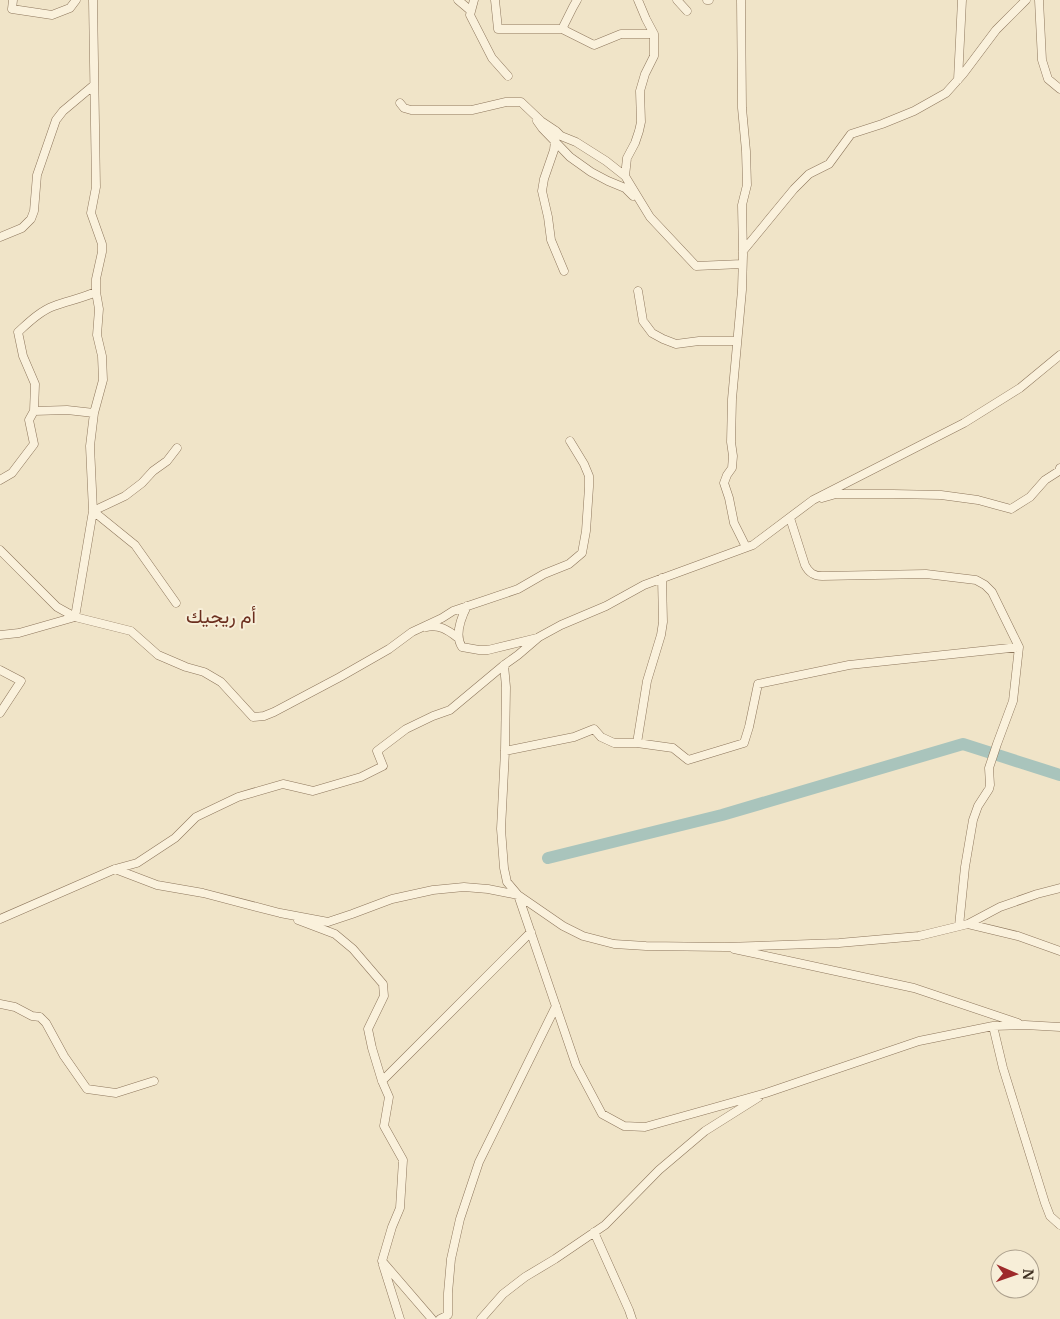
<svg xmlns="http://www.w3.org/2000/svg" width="1060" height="1319" font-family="Merriweather,Vazirmatn,serif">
  <rect width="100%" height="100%" fill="#f0e4c8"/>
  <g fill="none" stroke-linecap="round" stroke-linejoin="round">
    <path stroke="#a9c4bc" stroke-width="12" d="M548 858 722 815 963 744 1060 775"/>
    <defs>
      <path id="minor" d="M13 0 12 9 52 15 70 8 76 0
        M93 0 96 187 91 213 102 244V252L96 279V292L99 309 97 335 102 356 103 380 94 413 90 446 93 511 75 617 131 631 158 655 186 667 204 672 221 682 253 717 264 716 274 712 340 677 389 649 412 632 442 618 453 611 518 589 544 574 569 564 582 553 586 531 589 487V476L584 464 570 441
        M458 0 471 11
        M474 0 470 15 492 58 508 76
        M495 0 498 29H562L594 45 621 34H654
        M677 0 687 11
        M707 0H709
        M741 0 742 108 746 151 747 185 742 205 743 255 742 290 732 399 731 442 733 456 732 468 727 475 724 483 729 498 734 523 746 547
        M1039 0 1042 60 1048 79 1060 89
        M565 30 562 29 573 7 577 0
        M958 80 962 0
        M400 103 404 108 411 110H472L506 102H521L541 121 556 131
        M537 121 542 128 570 157 591 172 608 181 625 188 633 196
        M625 176 627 158 635 143 639 131 641 122 640 91 645 74 654 56V34L646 19 638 0
        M0 237 22 228 31 219 34 211 37 175 56 120 63 111 94 85
        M743 251 794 189 809 174 829 164 851 134 882 124 914 111 946 93 963 74 996 30 1026 0
        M564 271 551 240 548 217 542 191 544 179 554 150 556 131 561 136 576 142 606 161 625 176 650 217 696 266 742 264
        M638 291 643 321 652 333 663 339 676 344 699 341H736
        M34 411 35 384 23 356 18 332C28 323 40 311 54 306 68 301 82 298 96 292
        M0 480 12 473 34 444 29 420 34 411 67 410 94 413
        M822 498 836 494H893L941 495 978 500 1011 509 1030 497 1045 480 1059 471 1060 468
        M790 518 805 565C809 573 814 576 822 576L926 574 976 580 985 585 992 592 1019 647 1013 701 997 744 989 768 990 785 989 789 978 806 973 820 965 867 959 926
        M0 550 57 607 75 617
        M176 603 135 545 93 511 125 496 142 483 153 471 167 461 177 448
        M467 606C461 618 454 635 462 647L479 650H488L537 638
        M426 627C439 624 448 630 458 638
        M0 635 19 633 75 617
        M504 665 506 687 505 751 501 829 504 868 507 882 518 895 576 1065 602 1114 624 1126 645 1127 766 1093 919 1041 993 1026 1025 1025 1060 1027
        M0 670 21 681 0 713
        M637 743 647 681 661 635 663 622 662 578
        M505 751 574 737 594 729 601 737 614 743H637L673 748 688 760 744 743 749 727 758 684 849 665 1019 647
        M115 869 157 885 203 893 280 913 328 922 352 914 392 899 433 890 464 887 488 889 518 895 563 926 583 936 614 944 646 946 725 947 839 943 919 936 968 924 1000 907 1037 894 1060 888
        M0 919 115 869 137 863 175 838 196 817 238 797 283 784 313 791 361 777 383 766 377 751 406 729 433 716 450 710 504 665 518 655 539 637 561 625 606 606 644 585 753 545 813 500 964 423 1020 388 1060 355
        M298 920 335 934 353 949 383 984 384 996 368 1029 372 1048 382 1081 389 1097 384 1126 403 1160 400 1208 392 1227 382 1261 432 1319
        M968 924 1018 936 1060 951
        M734 949 914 988 1018 1023
        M0 1004 15 1007 32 1016 40 1017 46 1023 64 1056 87 1089 116 1093 154 1081
        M993 1026 1003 1068 1045 1203 1050 1216 1060 1225
        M382 1081 531 932
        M594 1232 629 1310 632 1319
        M383 1265 400 1319
        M440 1319 448 1315V1293L451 1259 460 1219 479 1162 556 1006
        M481 1319 503 1294 525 1277 555 1259 605 1225 659 1170 705 1131 759 1097"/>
    </defs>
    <use href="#minor" stroke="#8d765c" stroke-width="9"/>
    <use href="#minor" stroke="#faf1dc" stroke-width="8"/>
  </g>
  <g text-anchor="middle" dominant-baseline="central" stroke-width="4" stroke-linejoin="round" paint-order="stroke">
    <g font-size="19" fill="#6b2e1e" stroke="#f7eed8">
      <text x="221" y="616">أم ريجيك</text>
    </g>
  </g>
  <g transform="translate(1015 1274) rotate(92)"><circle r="24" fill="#f7eed8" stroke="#ada18e"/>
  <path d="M0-4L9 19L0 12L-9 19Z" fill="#9e2a2b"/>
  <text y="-8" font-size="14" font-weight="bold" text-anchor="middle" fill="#3d2e20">N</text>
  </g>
</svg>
